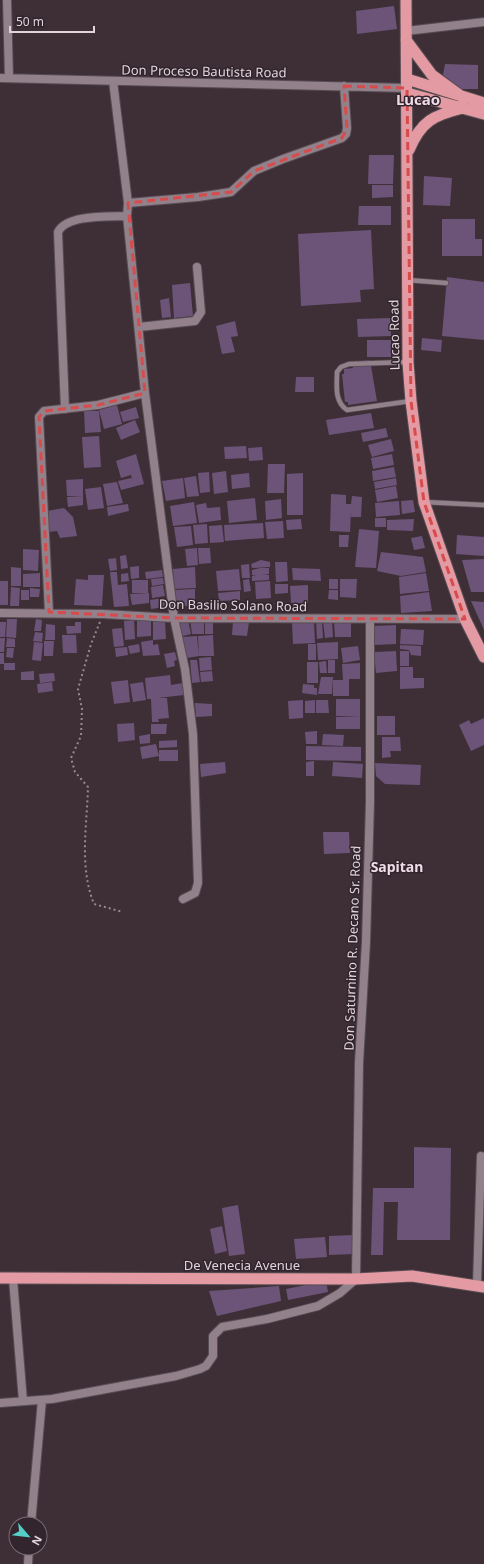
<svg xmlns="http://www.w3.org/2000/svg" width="484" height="1564" font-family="'Noto Sans',sans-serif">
  <rect width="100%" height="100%" fill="#3e2f37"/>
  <path fill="#6b5478" d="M394 6 397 29 357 34 356 11Z
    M445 64 478 65V89H459L443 75Z
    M369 155H394L393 184H368Z
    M424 176 452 178 450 206 423 205Z
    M372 185H393V197L372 198Z
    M359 206H391V225H358Z
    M442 219H475V239H482V256H442Z
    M371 230 374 289 360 290 361 302 301 306 298 234Z
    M447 277 484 282V340L442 336Z
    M190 283 193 316 174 318 172 285Z
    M169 298 171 317 162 318 160 300Z
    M390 318 391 336 358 337 357 319Z
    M235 321 238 336 231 337 235 352 222 354 216 326Z
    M422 338 442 340 441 352 421 350Z
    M367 340H391V357H367Z
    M370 360 377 401 348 405V402H345L342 374H344V369L353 368 352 362Z
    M296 377H314V392H295Z
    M117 405 122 424 104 429 99 410Z
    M136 407 139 418 123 422 120 412Z
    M84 411H99L101 432 85 433Z
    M371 413 374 428 329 435 326 420Z
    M135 420 140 432 121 440 116 428Z
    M386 428 388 437 363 442 361 433Z
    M99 436 101 467 84 468 82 437Z
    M391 439 394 451 372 457 368 445Z
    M246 446 247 458 225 459 224 447Z
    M262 447 263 460 249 461 248 448Z
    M136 454 144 484 121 490 118 481 131 478 132 479 131 475 121 478 116 461Z
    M392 454 394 465 373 469 371 458Z
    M268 464H285L284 493H267Z
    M394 467 396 477 373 481 372 471Z
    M226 471 228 492 214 494 212 473Z
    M209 472 210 492 200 493 198 473Z
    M249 473 250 487 232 489 231 475Z
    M303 473V515H287V474Z
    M196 476 199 496 187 497 184 478Z
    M183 478 185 498 166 501 162 481Z
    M396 478 397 485 375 489 374 482Z
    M83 479V496H67L66 480Z
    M117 482 123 503 107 506 103 484Z
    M396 486 398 498 377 502 375 490Z
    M101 487 104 508 88 510 85 489Z
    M331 494 346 495V504H351L352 496 362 497 361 517H351V511L350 532 330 531Z
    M83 496V505L68 507 67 497Z
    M255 498 257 520 229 523 227 501Z
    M281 499 282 518 266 520 265 501Z
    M413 500 415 512 402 514 401 501Z
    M399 501 400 515 376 517 375 503Z
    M194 502 197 523 173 526 170 506Z
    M206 503 207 508 220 507 221 520 199 523 196 505Z
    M128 504 129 511 108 516 107 507Z
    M64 508 73 517 77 536 60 538 57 531 49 532 47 511Z
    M375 518H386V527H375Z
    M301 519 302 529 287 530 286 520Z
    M414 519 413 531 387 530V520Z
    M283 521 284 538 267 539 265 522Z
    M263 523 264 538 225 541 224 525Z
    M207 524 208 543 195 544 193 525Z
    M222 525 224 542 210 543 209 526Z
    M191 526 193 545 177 547 174 527Z
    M359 529 379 531 376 568 355 567Z
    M339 535H349L348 547H339Z
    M457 535 484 537V556L456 554Z
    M422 536 425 548 414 550 411 538Z
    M197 548 198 565 187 566 185 549Z
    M198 548H210L211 563 199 564Z
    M23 549 39 550 38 571 23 570Z
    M381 552 423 557 426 572 401 576 377 571Z
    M126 555 128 568 121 569 120 556Z
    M116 558 117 570 110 571 108 559Z
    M484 559V592H471L462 560Z
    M261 560 270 562V567L252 568 251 564Z
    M275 562H287L288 581 276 582Z
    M249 564 250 578H242L241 565Z
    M139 566V578L131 579 130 567Z
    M11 567 21 568V586H11Z
    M195 567 196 588 174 589 173 569Z
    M260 568H269V574L252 575V570Z
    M292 568 320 569 321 581 293 580Z
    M239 569 241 590 218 591 216 571Z
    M162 570 163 577 146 579 145 572Z
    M110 572H117L118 585 127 584 129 606 114 607Z
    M40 573V587H23V574Z
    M128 573 129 581 121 582V574Z
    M426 573 429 591 400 594 399 577Z
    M261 574 269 575V580L252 581V576Z
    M88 575H104L102 606 74 605 76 579 88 580Z
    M163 578 164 584 152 586 151 579Z
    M249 579 251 591 244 592 243 580Z
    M329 579H338V589H329Z
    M340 579H357L356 598 340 597Z
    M132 580H148V593H132Z
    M0 581H8V605H0Z
    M270 581 271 598 256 599 255 582Z
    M275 584H288V593L275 594Z
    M163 585 165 596 152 598 151 587Z
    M308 585V603H291L290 586Z
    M11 587 20 588 19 606H10Z
    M30 588 40 589 39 597H30Z
    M195 589V606H177L174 590Z
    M21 590H29V600H21Z
    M329 590H338V600L328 599Z
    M240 591V600L219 601 218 593Z
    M429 592 432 611 401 613 400 596Z
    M149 593V603L132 605 130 594Z
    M164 598 165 607 151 609 150 600Z
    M471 601 484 602V630Z
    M213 618V634H205V619Z
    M7 619H17L16 638 6 637Z
    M36 619 42 620 41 631H34Z
    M190 619H204V634H192Z
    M134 620 135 639 125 640 124 621Z
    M151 620V636L137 637V621Z
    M188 620 191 634 179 637 176 622Z
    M165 621 166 639 153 640V622Z
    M233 621 249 622 247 636 232 635Z
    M316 621H322L323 638 317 639Z
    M323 621H332L333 637 325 638Z
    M351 621V637H335L334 622Z
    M0 622H6L5 637H0Z
    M75 622H81V633L67 634 66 626H75Z
    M292 623H314L315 643 293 644Z
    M46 624 55 625V640H45Z
    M396 625V644L374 645 373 626Z
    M122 628 124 646 114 647 112 629Z
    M401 629 424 630 423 645 400 644Z
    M35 632 43 633 42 642 33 641Z
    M62 635H76L77 653H63Z
    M213 635 214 656H199L198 636Z
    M197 636 199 656 187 658 182 637Z
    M0 638H5L4 652H0Z
    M7 638 15 639V647H6Z
    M153 640V645L158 644 160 655 143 656 141 642Z
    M44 641H54L53 656H44Z
    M34 642 43 643 41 661 32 660Z
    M338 642V659L318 660 317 643Z
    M139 644 140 652 130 654 128 646Z
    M308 644H316V660H308Z
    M400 645 421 646V656L411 655 409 650 400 649Z
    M358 646 360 660 343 663 341 648Z
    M127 647 128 655 116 657 115 648Z
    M7 648H14L13 658 6 657Z
    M396 651 397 671 376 673 374 652Z
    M400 651H409V666H400Z
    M175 652 177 660 174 661 175 666 167 668 164 654Z
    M0 653H4V663H15V670H4V664H0Z
    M211 657 212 670 200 671 199 658Z
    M190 660H197L200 682 192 683Z
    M328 660H335V673H328Z
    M326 661 327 673H320L319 662Z
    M307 662H318V683H307Z
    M360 663V679H349V696H333V680H343L342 664Z
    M400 667H413V678H424V688L400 689Z
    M34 671V680H21V672Z
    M212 671 213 681 201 682 200 672Z
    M54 673 55 681 40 683 39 674Z
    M170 675 171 685 183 683 184 695 158 698H167L169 718 158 719 159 722H152L151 699H147L145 678Z
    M321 677H333L332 694H318Z
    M128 680 130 702 114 704 111 682Z
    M52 682 53 691 38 693 37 684Z
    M143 682 146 700 133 702 130 684Z
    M303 684 314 685V688H317V695L302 693Z
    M336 699H360V717L336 716Z
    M303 700V718L289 719 288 701Z
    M315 700V713H305V701Z
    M316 700H328L329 713H316Z
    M195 703 212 704V716L196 717Z
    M377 716H395V735H377Z
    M336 717H360V729H336Z
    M484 718V745L471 751 459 725 469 720 471 724Z
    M134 723 135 740 118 742 117 724Z
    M151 724H167L166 734H151Z
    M317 731V744H306L305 732Z
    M150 734V743L140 744 139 736Z
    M323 734 344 735 343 746 322 745Z
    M382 737H400L401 751H390L391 757 382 758Z
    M177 740V747L159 748V741Z
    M156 744 159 756 142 759 140 747Z
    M306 746 361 747V761L306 760Z
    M159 750H178V761H159Z
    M314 761V776H306V762Z
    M225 762 226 773 201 777 200 764Z
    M333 762 363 764 362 778 332 776Z
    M375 763 421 765 420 785 385 784 376 776Z
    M323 832H349L350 853 324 854Z
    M414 1147 451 1148 450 1240H397L398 1202H384L383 1255H371L373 1188H414Z
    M238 1205 245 1254 229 1256 222 1208Z
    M222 1226 227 1251 215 1254 210 1229Z
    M353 1235V1254L329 1255V1236Z
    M325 1237 327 1257 296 1259 294 1239Z
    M326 1281 328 1292 288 1300 286 1289Z
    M279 1286 281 1301 217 1316 209 1291Z"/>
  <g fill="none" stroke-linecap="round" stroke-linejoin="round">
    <defs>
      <path id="service" d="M407 280 446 283
        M408 362 349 364 341 367 337 372C337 386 334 401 347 410L411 401
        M424 502 484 505"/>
      <path id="minor" d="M7 0 9 78
        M406 31 484 22
        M0 78 407 88
        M113 81 128 203 127 216 145 393 174 618 185 669 193 734 198 883 195 893 183 899
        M128 203 198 197 231 192 254 171 283 159 342 138 346 134 347 128 344 86
        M139 327 195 321 201 312 197 267
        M65 409 58 232C67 214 109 217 127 216
        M49 612 39 417 44 411 98 405 145 393
        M0 613 103 614 174 618 465 619
        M13 1279 23 1401
        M477 1285 481 1156
        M0 1403 52 1399 176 1376 200 1369 206 1366 213 1356V1336L222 1327 267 1319 318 1306 340 1293 356 1279 359 1063 366 942 370 802V619
        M31 1524 42 1400
        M28 1564 29 1548"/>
      <path id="trunk" d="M406 0 408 362 411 401 424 502 465 619 484 657
        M406 40 432 75 465 99
        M407 79 484 103
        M407 93 484 114
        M409 150C421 121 434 115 463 108
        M0 1278 356 1279 412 1276 484 1287"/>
    </defs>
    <use href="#service" stroke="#584c53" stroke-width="6"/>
    <use href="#minor" stroke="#584c53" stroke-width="10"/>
    <use href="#trunk" stroke="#584c53" stroke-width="13"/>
    <path stroke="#968a90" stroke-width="2" stroke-dasharray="2 3" stroke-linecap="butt" d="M100 622 91 644 78 689 82 709 81 736 71 758 75 772 88 787C87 826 79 867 94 904L123 912"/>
    <use href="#service" stroke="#92818a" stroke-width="4.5"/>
    <use href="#minor" stroke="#92818a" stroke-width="8"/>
    <use href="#trunk" stroke="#e49aa2" stroke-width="11"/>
  </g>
  <path fill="none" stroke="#d84b4c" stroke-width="3" stroke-dasharray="8 5" stroke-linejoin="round" d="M344 86 407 88 411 401 424 502 465 619 174 618 49 612 39 417 44 411 98 405 145 393 128 203 231 192 254 171 342 138 347 128Z"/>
  <g text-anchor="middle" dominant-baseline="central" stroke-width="3" stroke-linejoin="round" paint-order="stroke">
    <g font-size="13" fill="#dfd5da" stroke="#33252d">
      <text transform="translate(204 71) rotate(1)">Don Proceso Bautista Road</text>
      <text transform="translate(394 335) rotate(-91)">Lucao Road</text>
      <text transform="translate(233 605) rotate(1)">Don Basilio Solano Road</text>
      <text transform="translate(352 948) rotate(-88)">Don Saturnino R. Decano Sr. Road</text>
      <text x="242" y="1265">De Venecia Avenue</text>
    </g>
    <g font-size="14" font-weight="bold" fill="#efdbe6" stroke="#33252d">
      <text x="397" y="866">Sapitan</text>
    </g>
    <g font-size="15" font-weight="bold" fill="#efdbe6" stroke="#33252d">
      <text x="418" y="99">Lucao</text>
    </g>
  </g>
  <g transform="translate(28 1536) rotate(118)"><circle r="19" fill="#33252d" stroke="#786b72"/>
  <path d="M0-3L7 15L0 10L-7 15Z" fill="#55cec5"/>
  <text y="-6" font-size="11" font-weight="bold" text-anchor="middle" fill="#dfd5da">N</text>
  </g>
  <path d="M10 26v6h84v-6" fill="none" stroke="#dfd5da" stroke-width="2"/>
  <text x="16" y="26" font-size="12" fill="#dfd5da" stroke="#33252d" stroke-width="3" paint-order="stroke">50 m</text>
</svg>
